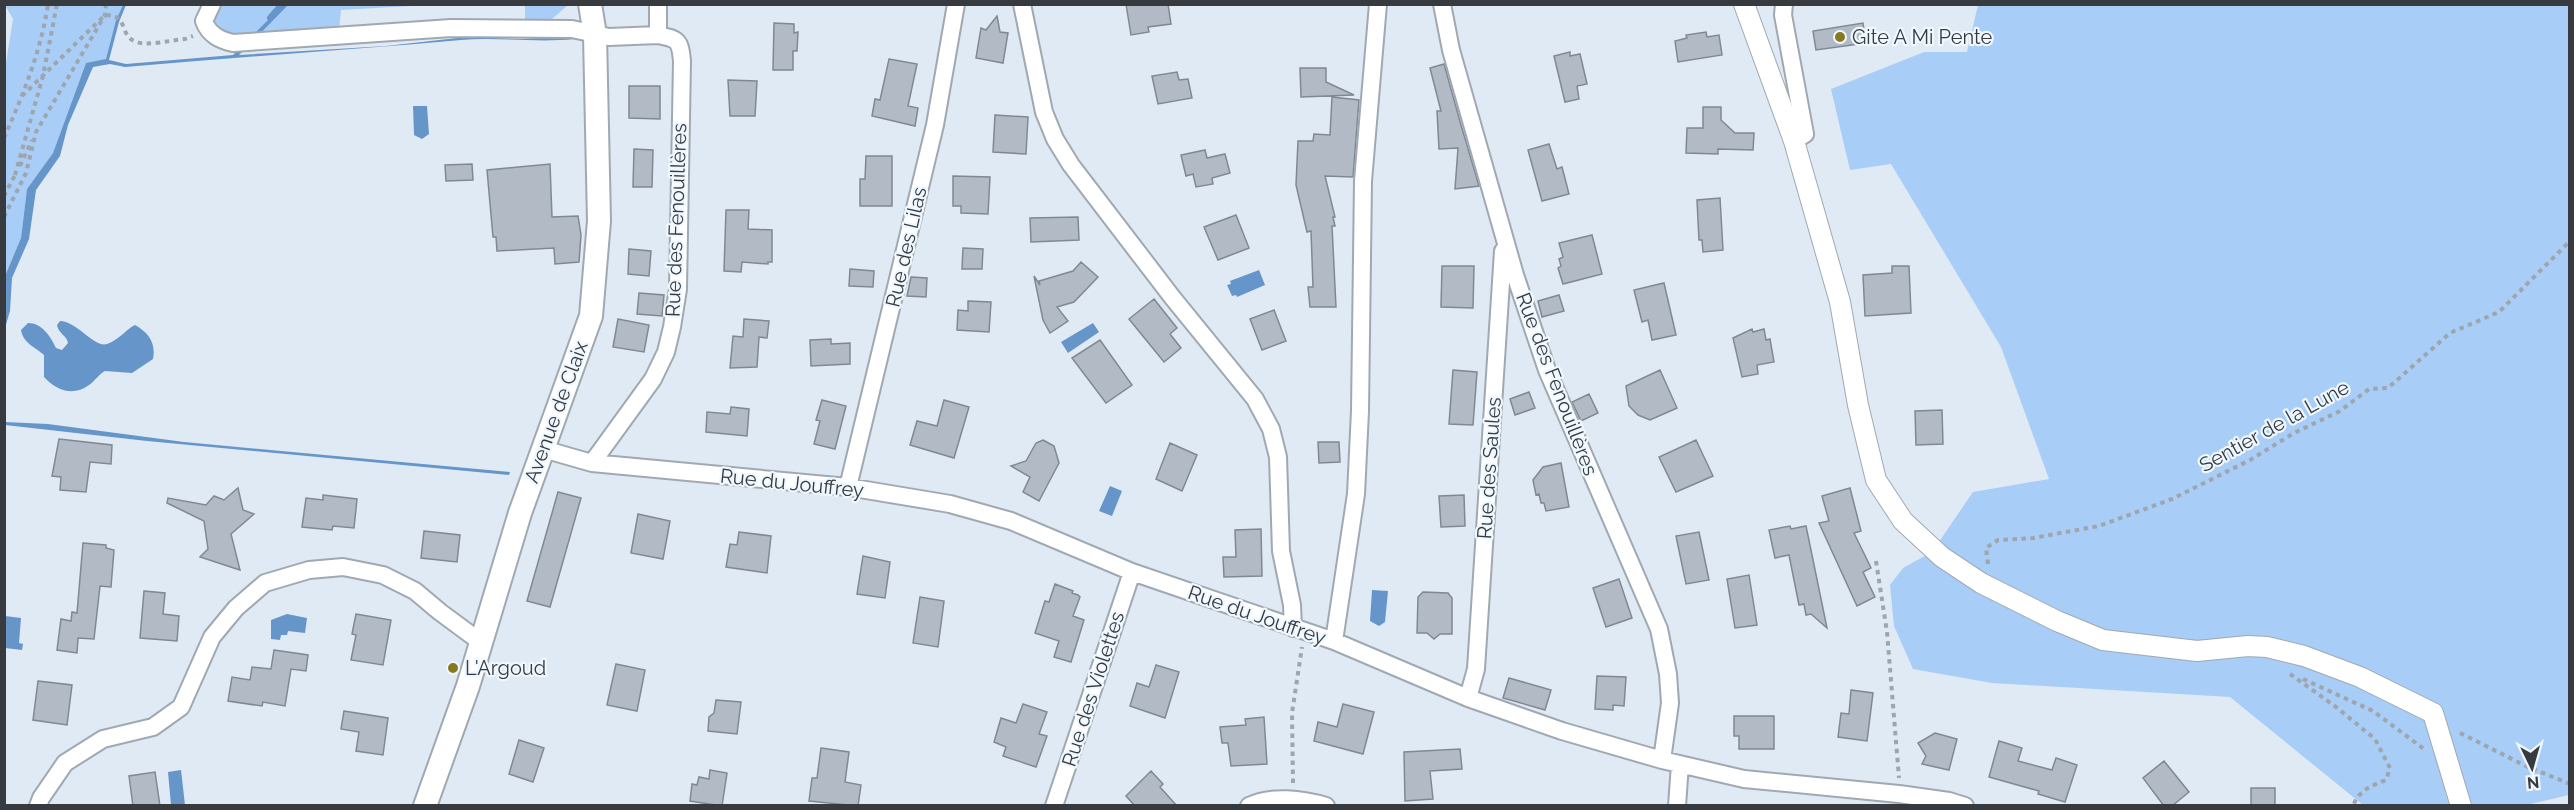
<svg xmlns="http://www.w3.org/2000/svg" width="2574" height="810" font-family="Raleway,sans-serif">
  <rect width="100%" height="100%" fill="#e0eaf4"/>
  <path fill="#a8cdf6" d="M5 5H123L116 20 106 60 86 63 53 153 27 189 21 238 5 276 4 75 13 19Z
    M220 5H428L341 10 339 29 245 36 231 34 217 27 214 20Z
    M525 5H568L552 19 525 21Z
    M1978 5H2569V795L2522 806 2363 805 2230 697 1992 683 1913 669 1894 626 1890 585 1903 568 1932 552 1973 492 2049 479 2001 347 1891 164 1850 170 1831 89 1924 52H1967Z"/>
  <path fill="#6595c9" d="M123 5H126L119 22 109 60 126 64 233 55 283 5H288L239 55 386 46 466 37 522 39 575 36V39C537 43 499 37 461 40 349 50 237 57 125 67L110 64 93 67 68 125 60 156 36 190 29 239 12 278 10 311 5 328V276L21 238 27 189 53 153 86 63 106 59 116 20Z
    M413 106H427L429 134 422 139 414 135Z
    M1259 270 1265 285 1237 297 1236 295 1232 296 1227 285 1231 284 1230 281Z
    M60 321C77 321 94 348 107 344 119 340 125 330 135 325 149 333 156 343 153 359L132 373 105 371C98 375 95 381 89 385 73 397 56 390 44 377V355C35 347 23 343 21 330L28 323C42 323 51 337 56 348L62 350 68 343C67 336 58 333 57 325Z
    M1093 323 1099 332 1068 353 1061 342Z
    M5 422 48 424 184 442 510 472 509 475 147 441 5 425Z
    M1110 486 1122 491 1112 516 1099 511Z
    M1372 590 1388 591 1385 622 1379 626 1370 621Z
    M287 614 307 618 305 633 288 631 287 635H281L280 640 271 639V620Z
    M5 616 21 618 19 643 23 644 22 650 5 648Z
    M181 770 185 805H171L168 772Z"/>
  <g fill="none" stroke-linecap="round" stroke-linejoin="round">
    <path stroke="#6595c9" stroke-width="6" d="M270 18 282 4"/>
  </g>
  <path fill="#b2bbc5" stroke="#808992" stroke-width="1.5" d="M1126 4H1168L1171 24 1148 27 1149 32 1131 35Z
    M997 16 1000 32 1008 33 1003 63 976 58 981 28 986 30Z
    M774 23 794 24V33L798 32 797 51H793V70H773Z
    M1863 23 1866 43 1816 50 1813 31Z
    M1706 32 1707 37 1719 35 1722 55 1678 62 1675 41 1687 38 1686 35Z
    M1570 52V56L1580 54 1587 84 1577 86 1579 99 1565 102 1554 56Z
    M889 59 917 64 908 106 918 108 915 126 872 116 875 99 880 100Z
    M1444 64 1461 125 1479 186 1455 189 1458 148 1439 149 1437 111H1441L1430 68Z
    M1300 68H1326V82L1354 95 1301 97Z
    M1177 72 1179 80 1188 79 1192 98 1158 104 1152 76Z
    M728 80 757 81 755 116H730Z
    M629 86H660V119L629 118Z
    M1332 97 1359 100 1353 177 1325 176 1335 217H1333L1335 226H1332L1336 307H1310L1308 287H1313L1311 231 1307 232 1296 185 1298 141H1313L1314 134 1330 135Z
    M1703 107H1721V120L1735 133H1754L1753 150 1718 149V154L1686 153 1687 128H1703Z
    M995 115 1028 117 1026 154 993 152Z
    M1549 144 1557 169 1562 167 1569 194 1542 201 1528 150Z
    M634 149 653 150 652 187H633Z
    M1205 150 1207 158 1225 154 1230 173 1212 178 1213 184 1196 187 1193 174 1186 176 1181 155Z
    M866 156H892V206H860V179H865Z
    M472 164 473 180 446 181 445 165Z
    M550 164 552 217 578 216 581 235 579 262 555 264 554 248 497 251 496 237H493L487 170Z
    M953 176 990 177 988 214 961 213V206H953Z
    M1720 198 1723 250 1703 252 1702 240H1699L1697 200Z
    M726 210H749L748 229 772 230V262H768V264L742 262 741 272 724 271Z
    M1236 215 1249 248 1218 260 1204 227Z
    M1078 217 1079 240 1031 242 1030 218Z
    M1592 235 1602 274 1563 284 1558 268 1561 266 1559 259 1563 257 1559 243Z
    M963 248 983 249 982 269H962Z
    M629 249 651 251 649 276 628 274Z
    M1081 262 1098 277 1074 302 1057 307 1068 321 1050 333 1043 320 1034 276 1040 285 1039 281 1073 271Z
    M1442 266H1474L1473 308 1441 307Z
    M1892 266H1909L1911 313 1865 316 1863 275 1892 273Z
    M850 269 874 271 873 287 849 286Z
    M911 277 927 278 926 297 907 296Z
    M1664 283 1676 335 1652 340 1648 320 1642 322 1634 290Z
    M639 293 664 295 662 316 637 314Z
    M1559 295 1564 311 1542 317 1538 301Z
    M1154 299 1177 328 1170 334 1181 348 1164 362 1129 319Z
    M968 301 991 302 989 332 957 330 958 310 968 311Z
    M1274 310 1286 341 1262 350 1250 319Z
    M618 319 649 325 644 352 613 347Z
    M744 319 769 321 767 338 759 337 757 367 730 368 733 336 743 337Z
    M1752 329 1753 332 1764 329 1766 340 1770 339 1774 362 1757 365 1758 374 1742 377 1733 338Z
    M831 339V344L850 343V364L811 366 810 340Z
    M1100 340 1132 385 1106 403 1072 358Z
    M1453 370 1477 372 1473 425 1449 424Z
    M1660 370 1677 408 1650 420 1638 415 1629 406 1626 386Z
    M1529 392 1535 408 1515 415 1510 399Z
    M1589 394 1598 413 1581 421 1572 402Z
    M822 400 846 406 835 449 814 444 820 421 816 420Z
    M944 400 969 407 954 458 910 445 917 421 937 426Z
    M731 407 749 409 747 436 706 432 707 412 730 414Z
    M1942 410 1943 444 1916 445 1915 411Z
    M59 439 112 445 111 464 90 462 86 492 60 490 61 477 52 476Z
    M1043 440 1054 446 1059 463 1039 501 1023 492 1030 477 1011 466 1026 461 1036 443Z
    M1696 440 1713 476 1676 492 1659 457Z
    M1318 442H1339L1340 462 1319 463Z
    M1170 443 1197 455 1182 491 1156 479Z
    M1561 463 1569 507 1546 511 1544 503H1541L1539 494 1536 495 1533 480 1543 467Z
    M238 488 243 510 254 514 231 534 240 570 200 557 208 549 204 521 167 503 168 498 206 505 214 496 224 500Z
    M1850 488 1861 531 1854 533 1871 568 1863 572 1875 597 1857 606 1819 523 1829 521 1822 496Z
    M558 492 581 498 550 607 527 601Z
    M323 495 357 499 354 528 333 526 332 530 302 527 306 498 323 500Z
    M1464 495 1465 526 1441 527 1439 496Z
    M638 514 670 521 663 559 631 553Z
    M1790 526 1791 529 1806 526 1827 628 1811 614 1806 615 1804 604 1799 605 1789 555 1775 558 1769 530Z
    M1261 529 1262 576 1224 577 1223 557H1236L1235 530Z
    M424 531 460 535 457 562 421 558Z
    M739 532 771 536 767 573 726 567 730 544 737 545Z
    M1699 532 1709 580 1686 584 1676 536Z
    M83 543 106 545V548L114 550 111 587 100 586 94 639 78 638 77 653 57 650 61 619 71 621 72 612 77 613Z
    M863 556 890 562 885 598 857 594Z
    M1749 575 1757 625 1735 628 1727 579Z
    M1619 579 1632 618 1606 627 1593 588Z
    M1055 584 1073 591 1072 593 1078 595 1080 597 1073 616 1084 620 1071 662 1054 657 1059 641 1035 633 1045 601 1049 602Z
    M144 591 165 593 163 614 179 616 177 641 140 638Z
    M1423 592 1448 593 1452 598V634H1440L1434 639 1427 633H1417L1418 597Z
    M920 597 944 601 938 647 913 643Z
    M356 614 391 620 383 665 351 660 356 635 352 634Z
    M274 650 308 655 306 671 291 669 285 706 263 702 262 706 228 701 232 677 250 680 252 667 271 669Z
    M616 664 645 670 637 711 607 705Z
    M1156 665 1179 672 1165 718 1130 706 1137 683 1149 687Z
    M1597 676 1626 677 1624 706 1613 705V710L1595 709Z
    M1509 678 1551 690 1545 710 1503 698Z
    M38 681 72 685 67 725 33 720Z
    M1851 690 1873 693 1867 741 1838 737 1841 713 1849 714Z
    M716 700 741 702 737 734 708 731 709 717 714 713Z
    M1023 704 1047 712 1039 734 1047 736 1036 767 1003 756 1006 747 994 742 1001 718 1016 723Z
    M1343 704 1374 712 1363 754 1314 741 1318 722 1337 727Z
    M344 711 388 718 383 755 356 751 359 732 341 729Z
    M1734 716H1774V749H1739V736H1734Z
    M1264 717 1267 764 1231 766 1228 743H1222L1220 727 1246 725 1245 719Z
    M1935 733 1957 739 1949 770 1922 764 1926 756 1918 743Z
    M519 740 544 748 533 782 509 774Z
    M1999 741 2022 748 2018 761 2052 770 2056 758 2077 765 2065 802 2038 794 2039 791 1989 777Z
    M821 748 849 752 845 782 861 785 858 806 809 801 812 778H817Z
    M1460 749 1462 769 1430 771 1433 799 1405 801 1404 752Z
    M2164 761 2189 792 2172 806H2164L2143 778Z
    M710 770 727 773 722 806 690 801 692 784 697 785 699 777 709 779Z
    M1151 771 1163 784 1160 787 1177 806H1135L1126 796Z
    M155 772 160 806H133L129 776Z
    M2251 788H2275V806H2251Z"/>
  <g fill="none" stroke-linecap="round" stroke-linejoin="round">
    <defs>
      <path id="minor" d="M212 4 204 21C209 35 220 40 233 43L451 28 572 29 609 37 658 35
        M1022 4 1044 112 1055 139 1071 165 1172 297 1255 399 1271 429 1278 457 1281 551 1292 605 1293 628
        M1442 4 1451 50 1515 275 1547 370 1659 629 1668 674 1670 703 1662 760
        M1784 4 1783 15 1805 134 1794 141
        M543 449 592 463 848 487 950 504 1011 521 1132 572 1334 641 1468 698 1562 731 1662 760 1744 779 1899 794 1949 801 1965 806
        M592 463 653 379 666 352 672 327 678 289 682 61C680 40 678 39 658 35V4
        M848 487 935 125 956 4
        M1334 641 1356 494 1360 411 1363 181 1378 4
        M1468 698 1476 669 1503 251
        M38 806 41 798 65 763 103 739 153 727 181 707 212 637 236 608 265 583 309 570 343 567 383 575 415 591 440 612 482 643
        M1054 806 1132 572
        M1249 806C1271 795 1303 799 1326 806
        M1677 806 1680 764"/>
      <path id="tertiary" d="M1744 4 1794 141 1840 302 1858 405 1876 480 1903 521 1942 557 1981 583 2057 621 2103 640 2197 651 2248 646 2267 647 2304 656 2360 677 2433 713 2461 806"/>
      <path id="secondary" d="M425 806 468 686 520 513 591 316 599 221 595 35 590 4"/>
    </defs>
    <use href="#minor" stroke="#a0a9b2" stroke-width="20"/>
    <use href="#tertiary" stroke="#a0a9b2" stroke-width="22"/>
    <use href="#secondary" stroke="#a0a9b2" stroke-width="26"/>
    <path stroke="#9ea5ad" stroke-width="4" stroke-dasharray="4.5 4.5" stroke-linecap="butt" d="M22 96 105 15C129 15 119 34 134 41 146 47 171 40 185 39L193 36
      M4 138C23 95 41 51 48 4
      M20 166 32 140
      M15 175 43 76 57 4
      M4 196 15 175
      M4 217 26 173 36 132 105 15 106 4
      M1876 561 1887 632 1899 778
      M1988 564 1986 548 1998 540 2033 538 2099 526 2172 499 2250 460 2294 433 2340 411 2369 389 2388 388 2450 333 2499 312 2570 241
      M2290 674 2336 707 2375 739 2390 768 2386 780C2371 786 2359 790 2353 806
      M2303 679 2373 711 2424 749
      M2460 733 2526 766 2570 784
      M1293 783 1292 713 1302 647"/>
    <use href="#minor" stroke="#fff" stroke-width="16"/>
    <use href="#tertiary" stroke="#fff" stroke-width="20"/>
    <use href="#secondary" stroke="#fff" stroke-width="22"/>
  </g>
  <g fill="#867a1f" stroke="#eff7ff" stroke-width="2">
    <circle cx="1840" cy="37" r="6"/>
    <circle cx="453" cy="668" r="6"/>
  </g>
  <g text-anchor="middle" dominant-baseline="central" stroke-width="4.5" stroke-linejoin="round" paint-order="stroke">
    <g font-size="20" fill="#373b3f" stroke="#eff7ff" text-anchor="start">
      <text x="1852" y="37">Gite A Mi Pente</text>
      <text x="465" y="668">L'Argoud</text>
    </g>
    <g font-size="20" fill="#373b3f" stroke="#eff7ff">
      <text transform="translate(676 220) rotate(-88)">Rue des Fenouillères</text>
      <text transform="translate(906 247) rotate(-77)">Rue des Lilas</text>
      <text transform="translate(1557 384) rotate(69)">Rue des Fenouillères</text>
      <text transform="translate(556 412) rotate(-70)">Avenue de Claix</text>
      <text transform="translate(2274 426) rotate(-29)">Sentier de la Lune</text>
      <text transform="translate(1489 468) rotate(-86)">Rue des Saules</text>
      <text transform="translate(792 483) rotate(6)">Rue du Jouffrey</text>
      <text transform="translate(1257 615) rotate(19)">Rue du Jouffrey</text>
      <text transform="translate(1093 689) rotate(-72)">Rue des Violettes</text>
    </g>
  </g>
  <rect width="2574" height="810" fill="none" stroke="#373b3f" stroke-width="12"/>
  <g transform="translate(2532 768) rotate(175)" stroke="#eff7ff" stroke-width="4.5" paint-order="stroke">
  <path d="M0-4.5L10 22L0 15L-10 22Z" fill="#373b3f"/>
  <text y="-9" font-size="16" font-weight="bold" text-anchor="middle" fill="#373b3f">N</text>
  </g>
</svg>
